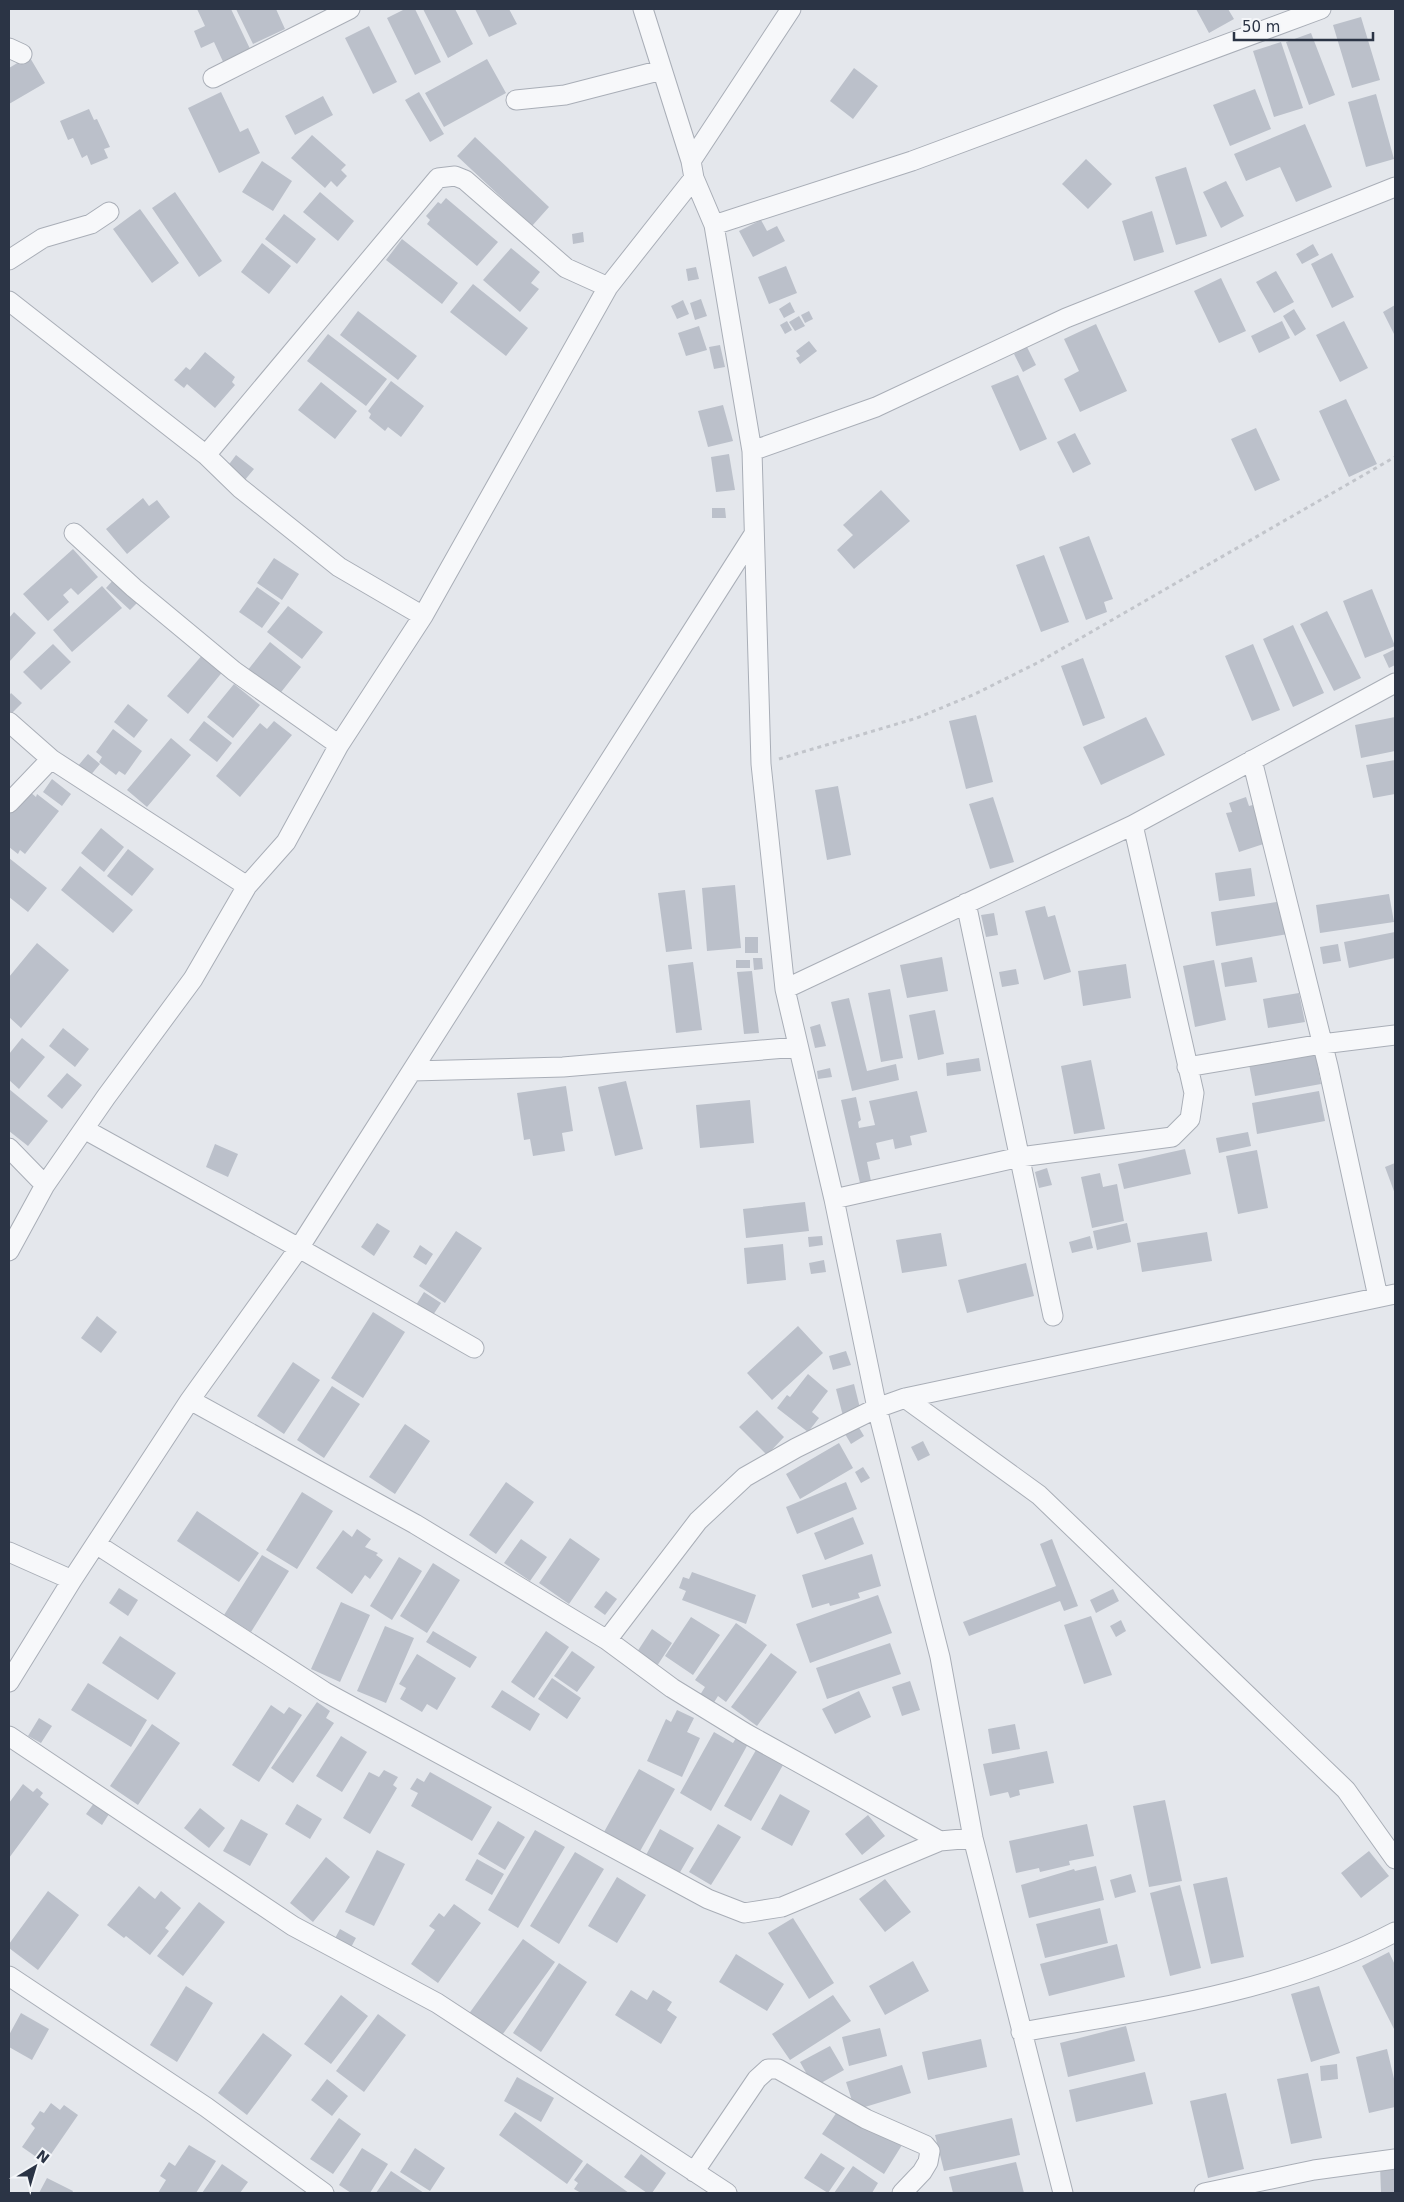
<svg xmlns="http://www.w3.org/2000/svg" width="1404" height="2202" font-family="'DejaVu Sans',sans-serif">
  <rect width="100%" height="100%" fill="#e4e7ec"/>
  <path fill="#bbc0ca" d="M197 9H231L252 53 225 66 214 42 201 48 194 31 205 26Z
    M236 9H276L285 29 253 44Z
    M405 9H415L441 62 415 75 387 18Z
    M423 9H455L473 44 448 58Z
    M475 9H509L517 24 489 37Z
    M1196 9H1228L1234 19 1209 33Z
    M1361 17 1380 80 1352 88 1333 25Z
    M369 26 397 82 373 94 345 38Z
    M1311 33 1335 95 1309 105 1286 42Z
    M1281 42 1303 108 1274 117 1253 51Z
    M29 56 45 83 9 104V68Z
    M487 59 506 93 444 127 425 93Z
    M854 68 878 86 853 119 830 101Z
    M1255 89 1271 129 1230 146 1213 105Z
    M221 92 240 132 248 128 260 153 219 173 188 108Z
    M419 92 444 134 430 142 405 100Z
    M1376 94 1394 159 1366 167 1348 102Z
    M323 96 333 115 295 135 285 116Z
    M89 109 94 120 97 119 110 147 104 149 108 158 91 165 87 155 82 158 73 138 68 140 60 121Z
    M1305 124 1332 187 1296 202 1280 167 1246 181 1234 154Z
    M312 135 346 165 341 170 347 176 337 187 331 181 325 188 291 158Z
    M475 137 549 207 532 226 457 156Z
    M1086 159 1112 184 1088 209 1062 184Z
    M262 161 292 181 273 211 242 192Z
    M1186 167 1207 236 1176 245 1155 177Z
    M1226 181 1244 216 1221 228 1203 192Z
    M175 192 222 261 199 277 152 208Z
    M320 192 354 221 338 241 303 212Z
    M446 198 498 242 477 266 427 224 430 220 426 216 438 202 441 204Z
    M140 209 179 263 152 283 113 229Z
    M1152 211 1164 252 1134 261 1122 221Z
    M284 214 316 239 297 264 265 239Z
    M761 220 767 231 777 226 785 241 753 257 739 231Z
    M583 232 584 242 573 244 572 234Z
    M402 239 458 283 442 304 386 260Z
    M262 243 291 266 269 294 241 272Z
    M1313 244 1319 255 1302 264 1296 254Z
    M511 248 540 272 531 283 539 289 520 312 483 280Z
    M1332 253 1354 297 1332 308 1311 264Z
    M786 266 797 293 769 304 758 277Z
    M696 267 699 279 688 281 686 269Z
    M1276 271 1294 302 1274 313 1256 282Z
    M1221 278 1246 331 1219 343 1194 291Z
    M473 284 528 328 506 356 450 312Z
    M701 299 707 316 695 320 690 303Z
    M683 300 689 314 677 319 671 306Z
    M790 302 795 312 784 318 779 309Z
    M1395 305V336L1383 312Z
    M1294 309 1306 329 1295 336 1283 316Z
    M358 311 417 356 398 380 340 335Z
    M809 311 813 319 805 323 801 315Z
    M799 316 805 326 795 331 789 322Z
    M787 321 792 330 785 334 780 325Z
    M1282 321 1290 338 1259 353 1251 336Z
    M1344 321 1368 368 1340 382 1316 335Z
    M1096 324 1127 391 1080 412 1064 379 1079 371 1064 339Z
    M699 326 707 350 686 356 678 333Z
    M328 334 387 379 366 406 307 361Z
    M809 341 817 351 800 364 796 358 800 356 796 351Z
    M720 345 725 367 714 369 709 347Z
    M1027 347 1036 365 1023 372 1014 354Z
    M205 352 235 377 232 382 235 385 215 408 187 384 184 388 174 380 186 367 190 370Z
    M1018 375 1047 439 1020 451 991 386Z
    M391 381 424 406 401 437 388 427 385 431 369 418 371 414 368 411Z
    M321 382 357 411 335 439 298 410Z
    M1346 399 1377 464 1349 477 1319 411Z
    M723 405 733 441 708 447 698 411Z
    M1256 428 1280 480 1255 491 1231 439Z
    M1075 433 1091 464 1073 473 1057 442Z
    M729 454 735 490 716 492 711 457Z
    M236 455 254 469 244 481 227 467Z
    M881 490 910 521 854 569 837 550 853 535 843 525Z
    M143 498 149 506 157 500 170 517 127 554 106 529Z
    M712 508H725L726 518H712Z
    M1089 536 1113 599 1104 602 1107 612 1086 620 1059 547Z
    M73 549 98 577 78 595 71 588 63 595 69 602 48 621 23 594Z
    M1044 555 1069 622 1041 632 1016 565Z
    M274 558 299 574 282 600 257 583Z
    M114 579 138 602 130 610 106 588Z
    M102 586 122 608 72 652 53 630Z
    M257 587 280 603 262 628 239 612Z
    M1372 589 1395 646 1365 658 1343 601Z
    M288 606 323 632 302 659 267 632Z
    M1327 611 1361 678 1334 691 1300 624Z
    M14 612 36 633 9 662V618Z
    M1293 625 1324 693 1293 707 1263 639Z
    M270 642 301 667 278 696 247 671Z
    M53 644 71 662 41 690 23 672Z
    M1253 644 1280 710 1252 721 1225 656Z
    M1395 649V665L1389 668 1383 655Z
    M204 653 224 670 188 714 167 696Z
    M1083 658 1105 718 1083 726 1061 666Z
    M234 684 260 705 233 738 207 717Z
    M11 693 22 703 11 714 9 712V696Z
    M128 704 148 720 134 738 114 722Z
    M976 715 993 782 966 789 949 721Z
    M1146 717 1165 755 1101 785 1083 747Z
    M1395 717V751L1361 758 1355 725Z
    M204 721 232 743 217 762 189 740Z
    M274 721 292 735 240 797 216 776 260 723 267 729Z
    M113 729 142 751 125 775 119 771 116 775 99 762 102 757 96 752Z
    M171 738 191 755 147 807 127 790Z
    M88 754 100 764 89 777 77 767Z
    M1395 760V794L1373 798 1366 765Z
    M52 779 71 794 62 806 43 792Z
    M838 786 851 855 827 860 815 790Z
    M30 792 36 797 37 794 59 811 25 854 20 850 18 854 9 847V809Z
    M993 797 1014 862 990 869 969 804Z
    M1246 797 1249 806 1260 803 1273 841 1239 852 1226 813 1232 812 1229 803Z
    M101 828 124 847 104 872 81 853Z
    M128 849 154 869 132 896 107 876Z
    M9 858 47 888 28 912 9 897Z
    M80 866 133 910 113 933 61 890Z
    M1251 868 1255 896 1219 901 1215 873Z
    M735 885 741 948 707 951 702 888Z
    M685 890 692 949 666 952 658 893Z
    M1389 894 1394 922 1320 933 1316 905Z
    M1283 901 1288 934 1216 946 1211 912Z
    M1045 906 1048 917 1055 915 1071 972 1044 980 1025 911Z
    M994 913 998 935 986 937 981 915Z
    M1395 932V958L1349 968 1344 942Z
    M745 937H758V953H745Z
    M37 943 69 970 21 1028 9 1017V977Z
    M1338 944 1341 961 1323 964 1320 947Z
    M942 957 948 991 907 998 900 965Z
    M1252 957 1257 982 1225 987 1221 963Z
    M753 958H762L763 969 754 970Z
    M736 960H750V968H736Z
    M1214 960 1226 1020 1195 1027 1183 966Z
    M693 962 702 1030 676 1033 668 965Z
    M1126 964 1131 998 1083 1006 1078 971Z
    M1016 969 1019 984 1002 987 999 972Z
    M752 971 759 1033 744 1034 737 972Z
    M890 989 903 1058 881 1062 868 993Z
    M1299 993 1305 1022 1268 1028 1263 999Z
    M849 998 867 1071 896 1064 899 1080 852 1091 831 1002Z
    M935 1010 944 1054 918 1060 909 1015Z
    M820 1024 826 1046 815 1048 810 1027Z
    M63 1028 89 1049 75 1067 49 1046Z
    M22 1038 45 1057 19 1089 9 1080V1054Z
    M1315 1052 1321 1084 1255 1096 1249 1064Z
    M979 1058 981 1071 947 1076 946 1063Z
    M1091 1060 1105 1129 1074 1134 1061 1066Z
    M830 1068 832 1077 818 1079 817 1071Z
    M67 1073 82 1085 62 1109 47 1096Z
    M626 1081 643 1149 615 1156 598 1087Z
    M566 1086 573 1131 562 1133 565 1151 533 1156 530 1139 524 1140 517 1093Z
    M9 1089 48 1121 28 1146 9 1131Z
    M917 1091 927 1132 910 1136 912 1145 895 1149 893 1139 876 1143 880 1159 867 1162 871 1181 860 1183 841 1100 856 1097 861 1120 858 1122 859 1128 875 1125 869 1101Z
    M1319 1091 1325 1121 1257 1134 1252 1103Z
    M750 1100 754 1143 700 1148 696 1105Z
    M1248 1132 1251 1146 1219 1153 1216 1138Z
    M215 1144 238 1154 228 1177 206 1167Z
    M1185 1149 1191 1174 1124 1189 1118 1164Z
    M1257 1150 1268 1208 1238 1214 1226 1156Z
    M1395 1163V1194L1385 1167Z
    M1047 1168 1052 1185 1039 1188 1035 1172Z
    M1100 1173 1103 1187 1117 1184 1124 1221 1092 1228 1081 1177Z
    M805 1202 809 1231 746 1238 743 1209Z
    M377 1223 390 1231 374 1256 361 1247Z
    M1127 1223 1131 1242 1097 1250 1093 1231Z
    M456 1231 482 1248 445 1303 419 1286Z
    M1207 1232 1212 1261 1142 1272 1137 1243Z
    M941 1233 947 1266 902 1273 896 1240Z
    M822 1236 823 1245 809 1247 808 1237Z
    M1090 1236 1093 1248 1072 1253 1069 1242Z
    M783 1244 786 1280 747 1284 744 1248Z
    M420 1245 433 1254 426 1265 413 1257Z
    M824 1260 826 1272 811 1274 809 1263Z
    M1026 1263 1034 1296 967 1313 958 1280Z
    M424 1292 441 1303 433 1315 416 1305Z
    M373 1312 405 1332 363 1398 331 1378Z
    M97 1316 117 1332 101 1353 81 1338Z
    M798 1326 823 1353 772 1400 747 1373Z
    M846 1351 851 1365 833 1370 829 1356Z
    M293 1362 320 1380 284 1434 257 1416Z
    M808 1374 828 1391 812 1412 819 1418 808 1432 777 1408 787 1395 790 1397Z
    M854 1384 861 1412 843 1416 836 1389Z
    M332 1386 360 1404 324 1458 297 1440Z
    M757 1410 784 1437 767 1455 739 1427Z
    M405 1424 430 1441 395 1494 369 1477Z
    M858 1426 864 1436 851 1444 845 1434Z
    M923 1441 930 1455 918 1461 911 1447Z
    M839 1443 853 1468 800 1499 786 1474Z
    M863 1467 870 1478 861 1483 855 1472Z
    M506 1482 534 1502 496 1554 469 1535Z
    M846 1482 857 1509 797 1534 786 1507Z
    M302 1492 333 1511 297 1569 266 1550Z
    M197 1511 259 1553 239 1582 177 1541Z
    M853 1517 864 1544 825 1560 814 1533Z
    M357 1529 371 1539 365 1547 378 1553 376 1555 383 1560 370 1579 365 1575 352 1594 316 1568 343 1530 352 1537Z
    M570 1538 600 1559 569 1604 539 1583Z
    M521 1539 547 1557 530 1581 504 1563Z
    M1052 1539 1078 1606 1064 1611 1060 1601 969 1636 963 1622 1056 1586 1040 1544Z
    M872 1554 881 1586 858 1593 860 1598 830 1606 829 1603 812 1608 802 1575Z
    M262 1555 289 1571 251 1632 224 1615Z
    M399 1557 422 1571 392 1620 370 1606Z
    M433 1563 460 1580 427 1633 400 1616Z
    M692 1572 756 1595 746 1624 682 1600 686 1591 679 1588 683 1577 689 1579Z
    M119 1588 138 1600 128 1616 109 1603Z
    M1113 1589 1119 1601 1096 1613 1090 1600Z
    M606 1591 617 1599 605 1615 594 1607Z
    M878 1595 892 1633 810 1663 796 1624Z
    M341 1602 370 1615 340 1682 311 1669Z
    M1091 1616 1112 1675 1084 1684 1064 1625Z
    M691 1617 720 1635 693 1675 665 1656Z
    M1121 1620 1126 1631 1116 1637 1110 1626Z
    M736 1623 767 1645 726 1702 718 1696 713 1704 700 1695 705 1687 695 1680Z
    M385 1626 414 1638 386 1703 357 1691Z
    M652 1629 672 1643 657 1666 637 1652Z
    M433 1631 477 1657 470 1668 426 1642Z
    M546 1631 569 1647 534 1698 511 1682Z
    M120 1636 176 1673 158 1700 102 1663Z
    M890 1643 901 1674 827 1699 816 1668Z
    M572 1651 595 1667 577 1692 554 1676Z
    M771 1653 797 1672 757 1726 731 1707Z
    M417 1654 456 1678 437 1710 427 1704 422 1712 400 1699 406 1688 399 1684Z
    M552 1678 581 1698 567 1719 538 1699Z
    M910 1681 920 1710 902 1716 892 1687Z
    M88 1683 147 1720 131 1747 71 1710Z
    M502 1690 540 1714 530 1731 491 1707Z
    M859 1691 871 1717 835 1734 822 1709Z
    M317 1702 330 1711 326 1718 334 1723 293 1783 271 1768Z
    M271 1705 284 1714 289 1707 302 1715 259 1782 232 1765Z
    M677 1710 694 1718 687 1732 700 1738 682 1777 647 1761 666 1719 671 1722Z
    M39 1718 52 1726 41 1743 28 1736Z
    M152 1724 180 1743 138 1805 110 1786Z
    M1015 1724 1020 1749 992 1754 988 1729Z
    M714 1732 733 1743 736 1738 748 1744 711 1811 680 1793Z
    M341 1736 367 1752 342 1792 316 1776Z
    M756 1750 783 1765 751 1821 724 1806Z
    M1047 1751 1054 1783 1019 1790 1020 1795 1010 1798 1008 1792 990 1796 983 1764Z
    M639 1769 675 1789 639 1853 604 1832Z
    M384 1770 398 1777 393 1785 397 1788 370 1834 343 1818 369 1772 379 1777Z
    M430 1772 492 1807 472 1841 411 1806 418 1793 410 1789 417 1778 424 1782Z
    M23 1784 33 1792 37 1788 43 1793 40 1797 49 1804 9 1858V1803Z
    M780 1794 810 1811 792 1846 761 1829Z
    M1165 1800 1182 1881 1149 1887 1133 1806Z
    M94 1803 109 1814 102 1825 86 1814Z
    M297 1804 322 1819 310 1839 285 1824Z
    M200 1808 225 1828 209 1848 184 1828Z
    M868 1815 885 1836 862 1855 845 1834Z
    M241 1819 268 1834 250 1866 223 1851Z
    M498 1821 525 1837 505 1870 478 1854Z
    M718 1824 741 1837 711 1885 689 1872Z
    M1087 1824 1094 1856 1069 1861 1070 1865 1040 1872 1039 1868 1016 1873 1009 1841Z
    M660 1829 694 1848 679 1874 646 1855Z
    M535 1830 565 1847 518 1928 488 1910Z
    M377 1850 405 1864 374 1926 345 1912Z
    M1369 1851 1389 1876 1361 1898 1341 1873Z
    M575 1852 604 1869 559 1944 530 1926Z
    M326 1857 350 1877 313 1922 290 1903Z
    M477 1859 504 1874 492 1895 465 1880Z
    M1096 1866 1104 1900 1029 1918 1021 1885 1074 1869 1075 1871Z
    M1131 1874 1136 1892 1115 1898 1110 1880Z
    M617 1877 646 1895 617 1943 588 1926Z
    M1227 1877 1244 1957 1211 1964 1193 1884Z
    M885 1879 911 1912 885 1932 859 1899Z
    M1180 1885 1201 1968 1170 1976 1150 1893Z
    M139 1886 155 1899 161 1891 181 1908 165 1928 169 1931 150 1955 126 1936 124 1938 107 1925Z
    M48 1891 79 1915 38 1970 9 1948V1944Z
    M199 1902 225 1922 183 1976 157 1956Z
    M454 1904 481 1923 438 1983 411 1964 435 1930 429 1926 439 1913 444 1917Z
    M1100 1908 1108 1943 1045 1958 1036 1924Z
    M793 1918 834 1983 809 1999 768 1933Z
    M340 1929 356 1938 349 1951 333 1942Z
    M523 1939 555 1962 500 2038 468 2015Z
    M1117 1944 1125 1977 1049 1996 1040 1964Z
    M1389 1952 1395 1965V2031L1362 1966Z
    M736 1954 784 1984 767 2011 719 1982Z
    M913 1961 929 1991 885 2015 869 1986Z
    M559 1963 587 1982 541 2052 513 2033Z
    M186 1986 213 2003 177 2062 150 2045Z
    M1319 1986 1340 2053 1311 2062 1291 1994Z
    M631 1990 647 2000 653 1990 672 2002 667 2010 677 2017 661 2044 615 2015Z
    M341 1995 368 2016 331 2064 304 2044Z
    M833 1995 851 2021 790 2060 772 2034Z
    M21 2013 49 2029 32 2060 9 2047V2035Z
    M378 2014 406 2035 364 2092 336 2071Z
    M1126 2026 1135 2061 1068 2077 1060 2043Z
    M880 2028 887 2056 849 2066 842 2037Z
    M263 2033 292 2055 247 2115 218 2093Z
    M981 2039 987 2067 928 2080 922 2052Z
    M830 2046 844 2070 814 2087 800 2062Z
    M1387 2049 1395 2083V2107L1369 2113 1356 2057Z
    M1337 2064 1338 2079 1321 2081 1320 2066Z
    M902 2065 911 2093 855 2110 846 2082Z
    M1145 2072 1153 2104 1076 2122 1069 2090Z
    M1308 2073 1322 2138 1291 2144 1277 2079Z
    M517 2077 554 2098 541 2122 504 2101Z
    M327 2079 348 2096 332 2116 311 2100Z
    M1226 2093 1244 2169 1208 2178 1190 2101Z
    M51 2103 60 2110 64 2105 78 2115 45 2163 22 2147 35 2128 31 2124 40 2111 44 2113Z
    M841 2106 902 2145 884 2174 822 2134Z
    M515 2112 583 2161 567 2184 499 2135Z
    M339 2118 361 2134 333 2174 310 2159Z
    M1012 2118 1020 2155 944 2171 935 2135Z
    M189 2145 216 2161 196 2193H158L166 2180 160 2176 169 2162 175 2166Z
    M362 2148 388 2164 370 2193H351L339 2185Z
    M415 2148 445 2168 430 2191 400 2172Z
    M821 2153 845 2168 828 2193 804 2178Z
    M641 2154 666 2173 652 2193H647L624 2177Z
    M1016 2162 1024 2193H953L949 2177Z
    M587 2163 629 2193H581L574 2189 578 2183 574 2180Z
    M222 2164 248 2182 240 2193H202Z
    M1380 2165H1395V2193H1381Z
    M853 2166 878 2183 872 2193H834Z
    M391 2171 424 2193H376Z
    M47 2178 73 2191 72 2193H39Z"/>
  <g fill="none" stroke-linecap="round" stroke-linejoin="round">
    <defs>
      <path id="minor" d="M643 9 691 161 694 178 714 225 752 451 761 764 785 989 834 1199 877 1408 940 1657 973 1838 1063 2193
        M9 48 22 54
        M213 78 350 9
        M516 100 565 95 662 70
        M691 161 791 9
        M714 225 912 161 1321 9
        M9 260 43 238 91 224 109 212
        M9 301 206 455
        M752 451 876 407 1066 318 1395 187
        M74 533 134 588 234 671 339 745
        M423 616 339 567 240 488 206 455 438 178 455 176 465 180 566 268 608 287
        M9 722 51 759 247 886
        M1252 760 1328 1066 1378 1297
        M9 803 51 759
        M966 903 1053 1316
        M785 989 1133 825 1395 683
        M1187 1067 1322 1044 1395 1035
        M412 1071 563 1067 798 1047
        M84 1129 299 1248 474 1348
        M9 1148 45 1185
        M834 1199 1020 1157 1172 1137 1190 1119 1194 1093 1133 825
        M9 1251 45 1185 106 1097 193 979 247 886 286 842 339 745 423 616 608 287 694 178
        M905 1398 1039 1495 1346 1790 1395 1859
        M190 1400 415 1524 607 1640 672 1688 747 1734 940 1841
        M96 1544 325 1692 708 1899 744 1913 782 1907 940 1841 973 1838
        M9 1552 72 1580
        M607 1640 698 1521 745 1477 796 1448 877 1408 905 1398 1395 1294
        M9 1682 72 1580 190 1400 299 1248 754 534
        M9 1736 293 1926 437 2003 727 2193
        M9 1976 206 2107 324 2193
        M1021 2032C1146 2010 1281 1992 1395 1932
        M694 2172 757 2079 768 2069H778L866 2119 925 2145 930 2151 928 2162 922 2172 902 2193
        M1204 2193 1314 2170 1395 2159"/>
    </defs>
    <use href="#minor" stroke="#a9aeb7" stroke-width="21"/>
    <path stroke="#c2c5cb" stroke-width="3" stroke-dasharray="4 4" stroke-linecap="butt" d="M779 759 917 718 975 694 1039 662 1395 457"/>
    <use href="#minor" stroke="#f7f8fa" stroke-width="19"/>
  </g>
  <rect width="1404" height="2202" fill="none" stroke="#2b3445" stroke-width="20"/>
  <g transform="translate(35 2167) rotate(38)" stroke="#f4f6f9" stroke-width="4" paint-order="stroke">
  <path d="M0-4L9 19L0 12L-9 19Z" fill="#2b3445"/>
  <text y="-8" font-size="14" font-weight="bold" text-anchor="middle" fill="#2b3445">N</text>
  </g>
  <path d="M1234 32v8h139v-8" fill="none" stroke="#2b3445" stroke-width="2.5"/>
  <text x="1242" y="32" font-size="15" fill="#2b3445" stroke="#f4f6f9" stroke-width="4" paint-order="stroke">50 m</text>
</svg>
